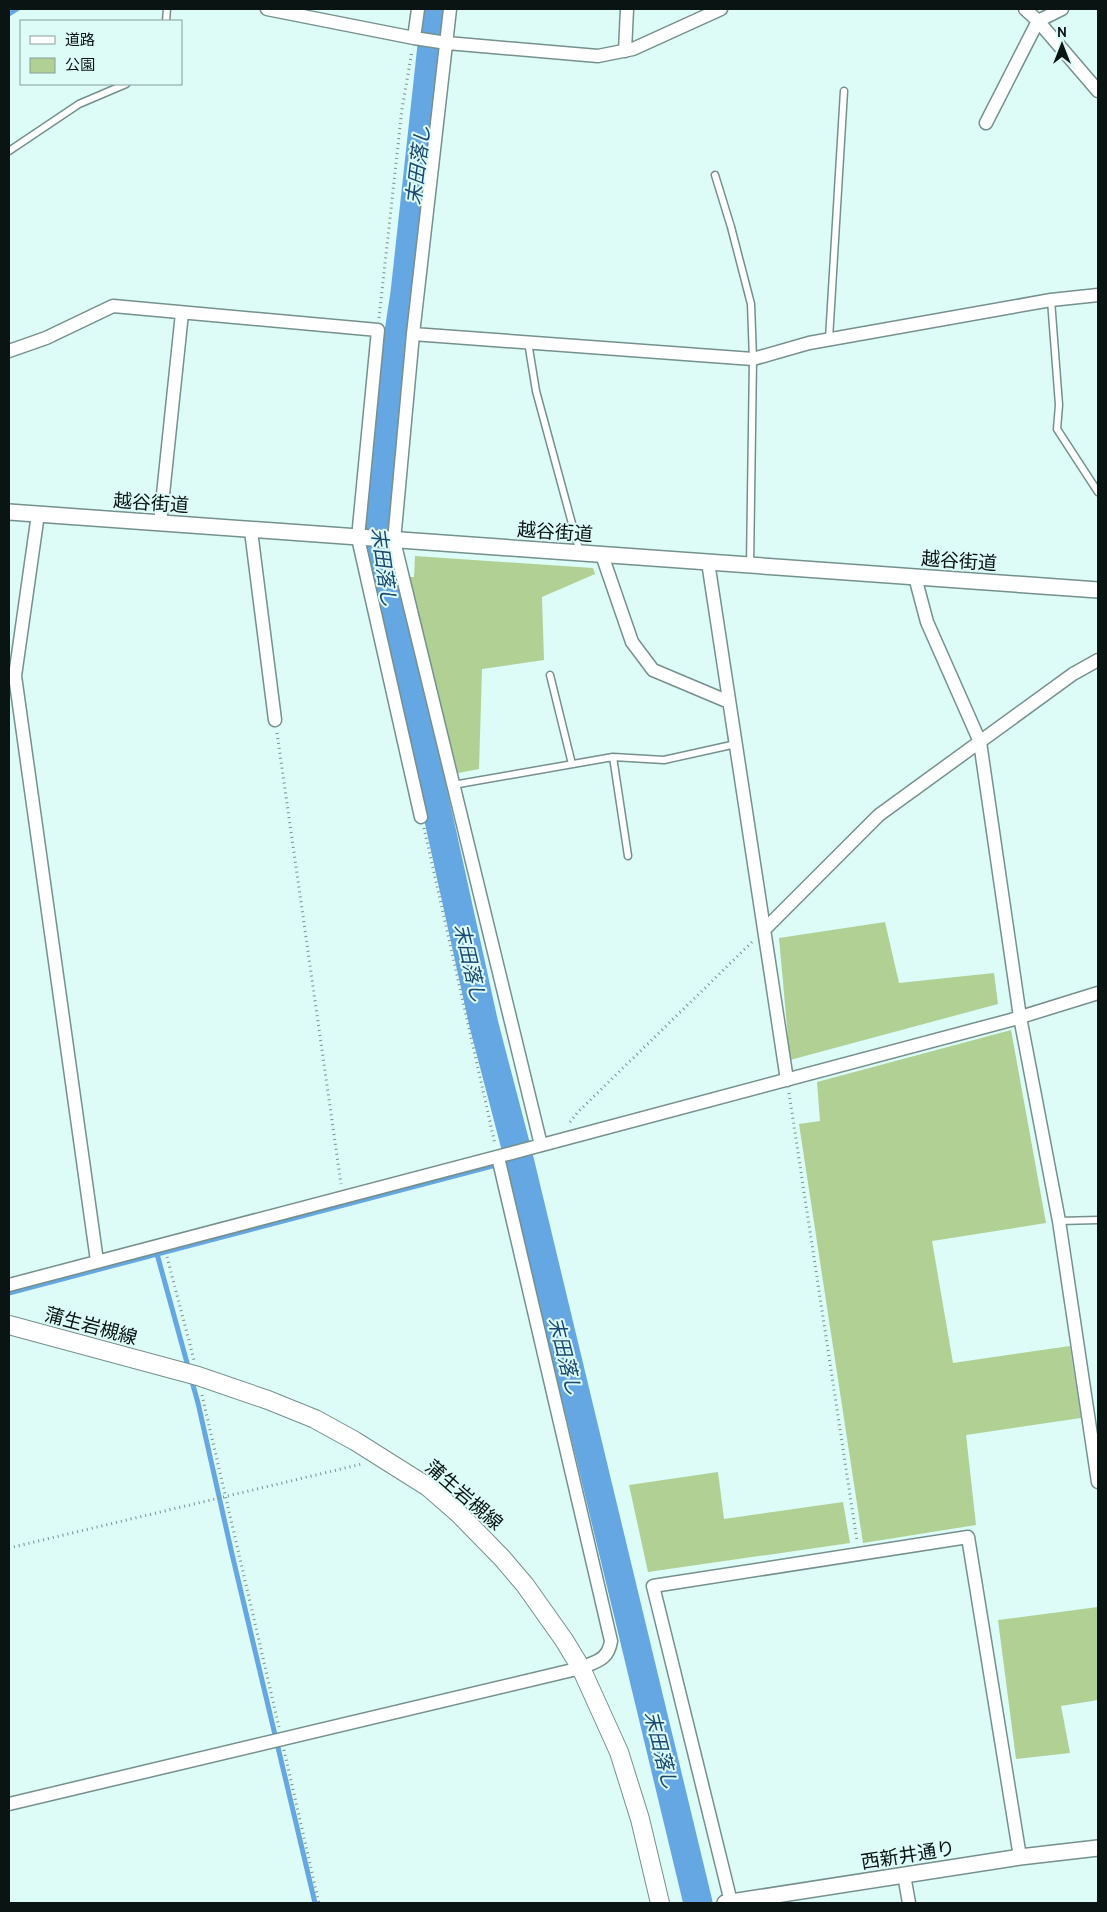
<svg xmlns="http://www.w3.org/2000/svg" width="1107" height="1912" font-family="Cabin,'Noto Sans JP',sans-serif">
  <rect width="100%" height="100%" fill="#ddfbf7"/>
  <path fill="#b1d093" d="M415 556 593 568 595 574 542 597 544 660 482 669 479 769 458 773 406 577H414Z
    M885 922 899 983 994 973 998 1004 790 1060 779 938Z
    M1011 1030 1046 1223 932 1241 953 1363 1070 1346 1081 1418 966 1435 976 1525 863 1543 799 1124 820 1121 817 1082Z
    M718 1472 724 1519 843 1502 850 1543 648 1572 629 1485Z
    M1098 1607V1700L1061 1706 1070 1753 1016 1759 998 1620Z"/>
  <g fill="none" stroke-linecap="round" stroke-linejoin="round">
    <path stroke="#65a7e3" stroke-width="5" d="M9 14 17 9
      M157 1254 189 1370
      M9 1293 519 1159
      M191 1378 198 1403 232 1554 315 1903"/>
    <path stroke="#65a7e3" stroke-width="29" d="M436 9 405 293 391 385 376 523 380 568 421 738 484 1025 519 1159 698 1903"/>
    <defs>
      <path id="service" d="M166 21 167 9
        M9 151 79 104 126 84
        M715 175 731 227 751 304 753 359 750 566
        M1051 300 1059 405 1057 429 1098 492
        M829 339 844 91
        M528 342 536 391 580 553
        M550 675 572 764
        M613 757 628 856
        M453 785 613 757 664 760 736 744
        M1059 1221 1098 1220"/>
      <path id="minor" d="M267 9 414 38 447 43 598 56 633 49 721 9
        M450 9 413 334 394 541 541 1145
        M1025 9 1038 21 1098 91
        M414 38 418 9
        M625 51 627 9
        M986 123 1038 21 1062 9
        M413 334 753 359 809 343 1051 300 1098 295
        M9 351 46 338 113 306 378 330 358 538 421 817
        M38 514 15 676 97 1261
        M160 523 182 313
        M251 531 275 720
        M602 555 632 642 653 670 729 702
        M708 562 787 1080
        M915 577 927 622 980 742 1020 1017 1059 1221 1098 1482
        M765 929 879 815 1073 674 1098 660
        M9 1285 523 1150 1011 1020 1098 993
        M9 1804 581 1668C597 1661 608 1660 611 1641L498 1157
        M904 1875 909 1903
        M731 1902 653 1586 968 1537 1020 1857"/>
      <path id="tertiary" d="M9 512 1098 590
        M725 1903 1020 1857 1098 1848"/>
      <path id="secondary" d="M9 1325 198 1376 268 1400 315 1419 355 1441 428 1487 459 1514 502 1558 525 1585 564 1640 581 1668 619 1752 640 1819 660 1903"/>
    </defs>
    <use href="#service" stroke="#75908d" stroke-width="9"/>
    <use href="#minor" stroke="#75908d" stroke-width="15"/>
    <use href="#tertiary" stroke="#75908d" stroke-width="18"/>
    <use href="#secondary" stroke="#75908d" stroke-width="20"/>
    <path stroke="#7c918e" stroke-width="3" stroke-dasharray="1 4" stroke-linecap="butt" d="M379 318 402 109 412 51
      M277 733 341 1184
      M424 828 495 1144
      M789 1093 857 1541
      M570 1122 578 1112 752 942
      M167 1257 194 1360
      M202 1395 279 1727
      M9 1548 362 1464
      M284 1750 319 1903"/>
    <use href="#service" stroke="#fff" stroke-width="6"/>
    <use href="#minor" stroke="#fff" stroke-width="12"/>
    <use href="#tertiary" stroke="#fff" stroke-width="15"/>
    <use href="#secondary" stroke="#fff" stroke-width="18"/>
  </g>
  <g text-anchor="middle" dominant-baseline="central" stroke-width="4" stroke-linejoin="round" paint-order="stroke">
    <g font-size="19" fill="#091413" stroke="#ddfbf7">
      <text transform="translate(151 503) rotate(4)">越谷街道</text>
      <text transform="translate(555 532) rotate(4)">越谷街道</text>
      <text transform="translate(959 561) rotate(4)">越谷街道</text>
      <text transform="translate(91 1326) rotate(15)">蒲生岩槻線</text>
      <text transform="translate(464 1495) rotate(41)">蒲生岩槻線</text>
      <text transform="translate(908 1855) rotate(-9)">西新井通り</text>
    </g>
    <g font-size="20" font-style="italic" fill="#194971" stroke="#ddfbf7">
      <text transform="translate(418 165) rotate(-83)">末田落し</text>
      <text transform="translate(384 567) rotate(82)">末田落し</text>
      <text transform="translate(470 963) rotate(77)">末田落し</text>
      <text transform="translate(565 1356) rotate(76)">末田落し</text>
      <text transform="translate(661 1750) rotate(76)">末田落し</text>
    </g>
  </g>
  <rect width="1107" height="1912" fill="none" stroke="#091413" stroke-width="20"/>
  <rect x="20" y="20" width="162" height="65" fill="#ddfbf7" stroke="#889f9c"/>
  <rect x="30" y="36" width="25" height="8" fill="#ffffff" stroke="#889f9c"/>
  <text x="65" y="45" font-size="15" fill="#091413">道路</text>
  <rect x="30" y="58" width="25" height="15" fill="#b1d093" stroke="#889f9c"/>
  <text x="65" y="70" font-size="15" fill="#091413">公園</text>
  <g transform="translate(1062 45)" stroke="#ddfbf7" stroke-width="4" paint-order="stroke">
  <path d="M0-4L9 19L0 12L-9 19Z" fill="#091413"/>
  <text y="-8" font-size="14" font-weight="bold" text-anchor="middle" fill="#091413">N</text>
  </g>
</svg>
